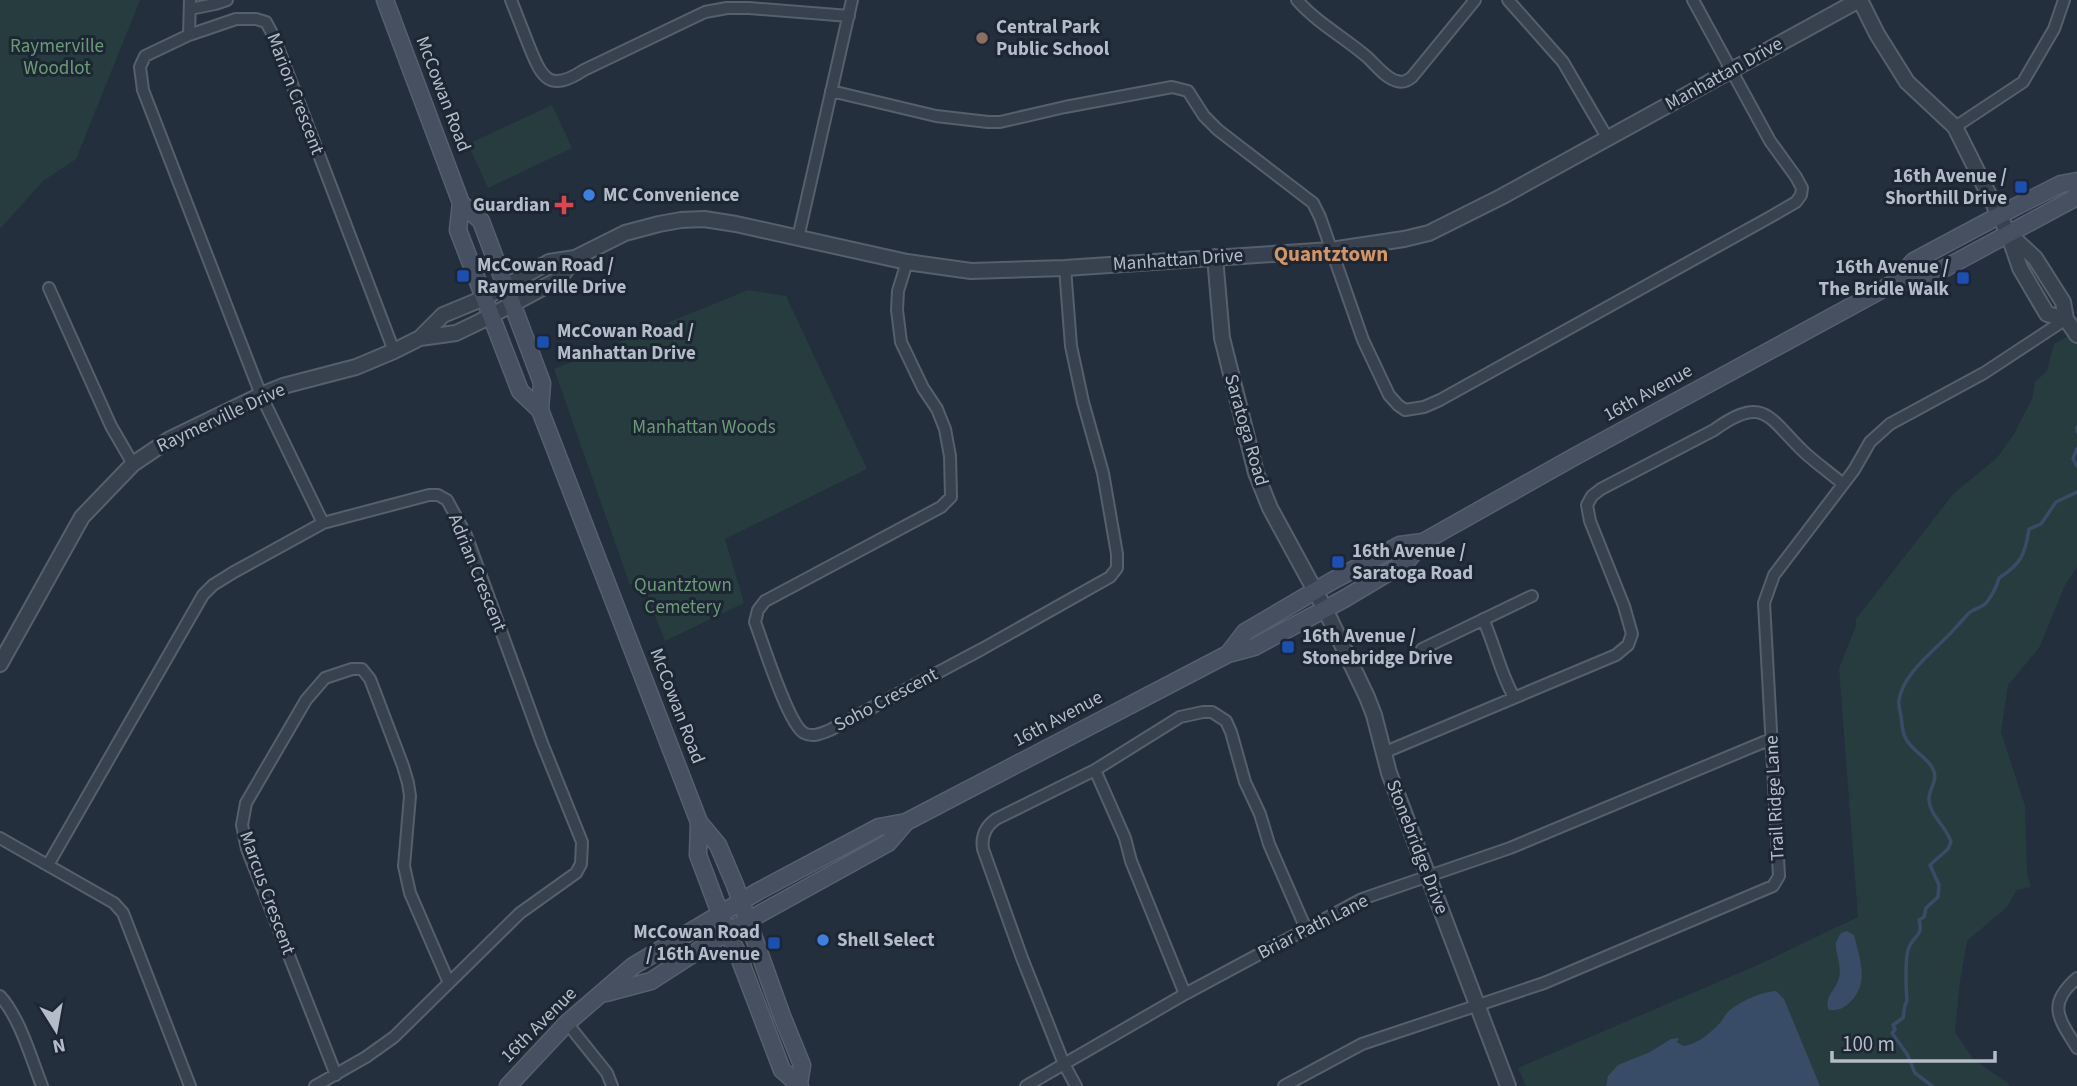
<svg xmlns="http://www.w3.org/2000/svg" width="2077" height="1086" font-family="'Source Sans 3',sans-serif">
  <rect width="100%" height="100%" fill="#242f3e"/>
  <path fill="#263c3f" d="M0 0H140L76 159 43 181 0 229Z
    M552 105 572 148 488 188 468 144Z
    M748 290 786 296 867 469 725 539 744 603 665 641 641 580 630 585 554 369Z
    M2077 331V567L2065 585 2039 648 2008 685 2001 732 2025 806 2027 873 2031 887 2017 890 2007 907 1967 941 1960 981 1955 1032 1973 1059 2006 1082 2010 1086H1526L1518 1068 1760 964 1858 917 1839 668 1856 626V619L1954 493 1997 458 2014 434 2032 399 2035 382 2047 371 2054 344Z"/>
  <path fill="#394c67" d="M1847 931 1854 935C1859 956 1869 981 1853 999 1846 1007 1840 1011 1829 1010 1823 998 1836 990 1839 978 1842 965 1835 953 1836 943 1837 939 1839 936 1841 933Z
    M1776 991 1784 999 1820 1086H1606L1608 1076 1618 1065 1650 1052 1671 1039 1679 1038 1677 1042 1683 1046C1698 1044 1709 1034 1720 1023 1723 1019 1726 1013 1730 1010 1743 1000 1761 992 1776 991Z"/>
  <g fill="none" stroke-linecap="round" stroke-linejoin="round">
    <path stroke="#394c67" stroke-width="3.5" d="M2077 427V432
      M2077 448 2073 459 2077 466
      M1932 1086 1915 1073 1907 1054 1892 1033 1895 1030 1893 1025 1903 1018 1905 1005 1907 1001C1906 989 1905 962 1908 950 1912 936 1924 937 1919 920L1924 917 1926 908 1938 897 1939 885 1930 865 1948 849 1951 842C1947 827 1930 816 1929 800 1928 789 1939 781 1933 769 1927 756 1911 751 1905 737 1902 731 1902 723 1901 716 1900 711 1898 705 1899 700 1904 670 1940 647 1958 625 1962 621 1965 617 1969 613 1974 609 1983 607 1987 602 1992 595 1997 586 1999 578 2021 564 2025 555 2029 529L2041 524 2056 502 2077 492"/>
    <defs>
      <path id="minor" d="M511 0C517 15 523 31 529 46 542 78 549 93 584 70L705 12 727 8H749L849 16
        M1297 0C1317 23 1344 37 1367 57 1375 64 1386 79 1397 81 1403 83 1407 81 1412 77L1475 0
        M1508 0 1563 62 1608 139
        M190 9 215 4 227 0
        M189 35 190 0
        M831 91 936 116 988 122H1000L1065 107 1172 87 1188 91 1204 116 1218 130 1313 203 1320 217 1363 340 1389 395 1398 405 1405 410 1424 407 1440 400 1772 216 1796 202 1801 195 1802 188 1796 177 1770 141 1693 0
        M1955 127 2023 82 2054 29 2064 0
        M798 238 852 0
        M907 262 898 291 897 310 901 342 923 388 937 409 945 429 950 456 951 497 941 507 765 601 758 610 755 622C763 643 788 724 804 733 813 738 822 733 830 730L982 649 1110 577 1117 568V554L1103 473 1083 402 1071 346 1065 268
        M49 288 111 426 133 464
        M323 523 261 395 143 90 140 67 145 56 189 35 236 19H256L266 22 274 37 394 351
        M1483 619C1495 645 1500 673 1514 697
        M1422 649 1532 596
        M1383 753 1616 655 1628 645 1632 634 1624 606 1590 521 1587 505 1592 496 1601 489 1714 430C1765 393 1769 419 1804 452 1816 463 1830 473 1843 484
        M1095 770 1125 838 1131 861 1185 994
        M0 838 114 903 123 913 190 1086
        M48 865 203 595 213 585 234 572 323 523 429 495H438L447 500 466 535 542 743 582 842 581 864 576 873 520 913 394 1037 366 1057 315 1086
        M2077 978C2046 1005 2059 1018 2077 1048
        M0 996C20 1018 31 1058 42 1086
        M567 1023 607 1073 612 1086
        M336 1075 247 849 242 825 246 803 306 700 325 678 352 669H362L370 679 403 766 408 783 410 796 404 866 410 893 449 983
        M1026 1086 1185 994 1362 899 1510 848 1771 739
        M1076 1086 1064 1064 1022 958 983 849C981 836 986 826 996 819L1095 770 1180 717 1203 712H1212L1226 721 1231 732 1245 782 1260 814 1269 844 1306 929
        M1284 1086 1362 1044 1544 983 1773 886 1779 876 1764 603 1774 575 1854 470 1870 442 1890 424 1984 373 2066 319"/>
      <path id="tertiary" d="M1860 0 1877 34 1907 82 1955 127 2008 233 2020 268 2047 314 2066 319
        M2009 234 2035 258 2063 302 2066 319 2077 335
        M1215 257 1222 338 1256 473 1270 508 1325 609 1367 697 1374 715 1389 773 1508 1086
        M420 338 456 333 481 321 559 279 575 258
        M0 664 82 517 133 464 170 439 261 395 283 386 356 367 394 351 420 338 443 315 484 298 549 262 575 258 625 233 659 224 681 220 704 219 736 224 907 262 971 271 1065 268 1331 250 1404 239 1429 233 1501 197 1859 0"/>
      <path id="secondary" d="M385 0 461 203 481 221 542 383 540 410 699 822 718 845 735 885 782 1016 802 1065 799 1084
        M461 203 458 230 520 391 540 410
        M1894 283 1923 280 2073 199 2077 194
        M1228 654 1245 632 1332 581 1400 545 1423 542
        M699 822 698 855 727 932 737 952 782 1070 800 1086
        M606 993 651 981 727 932 888 843 906 822
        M508 1086 567 1023 633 966 757 892 879 827 906 822 1228 654 1254 647 1344 599 1406 562 1423 542 1574 457 1894 283 1914 261 2015 207 2061 184 2077 181"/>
    </defs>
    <use href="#minor" stroke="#565f6c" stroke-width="14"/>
    <use href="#tertiary" stroke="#565f6c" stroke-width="18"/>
    <use href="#secondary" stroke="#565f6c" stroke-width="19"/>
    <use href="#minor" stroke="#38414e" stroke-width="10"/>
    <use href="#tertiary" stroke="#38414e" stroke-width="14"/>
    <use href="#secondary" stroke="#465061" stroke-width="16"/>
  </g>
  <circle fill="#8d6e63" stroke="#1d2633" stroke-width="2.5" cx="982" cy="38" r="7"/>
  <g fill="#1a4fb4" stroke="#1d2633" stroke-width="2.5">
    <rect x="2014" y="180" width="14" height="14" rx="3.5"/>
    <rect x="456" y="269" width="14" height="14" rx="3.5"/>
    <rect x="1956" y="271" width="14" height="14" rx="3.5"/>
    <rect x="536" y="335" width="14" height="14" rx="3.5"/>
    <rect x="1331" y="555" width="14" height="14" rx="3.5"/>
    <rect x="1281" y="640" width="14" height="14" rx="3.5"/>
    <rect x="767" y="936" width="14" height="14" rx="3.5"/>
  </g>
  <g fill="#3f7fe0" stroke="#1d2633" stroke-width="2.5">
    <circle cx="589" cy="195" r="7"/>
    <circle cx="823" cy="940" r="7"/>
  </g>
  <path fill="#e0444e" stroke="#1d2633" stroke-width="2.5" d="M560.5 194.5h7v7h7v7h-7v7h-7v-7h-7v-7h7z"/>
  <g text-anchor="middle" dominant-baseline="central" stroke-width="6" stroke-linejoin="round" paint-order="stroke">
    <g font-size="19" font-weight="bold" fill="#b4bcc9" stroke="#1d2633" text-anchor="start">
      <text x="996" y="27">Central Park<tspan x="996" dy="22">Public School</tspan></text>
      <text x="2007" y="176" text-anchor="end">16th Avenue /<tspan x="2007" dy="22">Shorthill Drive</tspan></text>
      <text x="603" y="195">MC Convenience</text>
      <text x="550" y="205" text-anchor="end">Guardian</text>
      <text x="477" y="265">McCowan Road /<tspan x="477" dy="22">Raymerville Drive</tspan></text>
      <text x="1949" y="267" text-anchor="end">16th Avenue /<tspan x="1949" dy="22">The Bridle Walk</tspan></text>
      <text x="557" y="331">McCowan Road /<tspan x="557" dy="22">Manhattan Drive</tspan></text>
      <text x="1352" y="551">16th Avenue /<tspan x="1352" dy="22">Saratoga Road</tspan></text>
      <text x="1302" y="636">16th Avenue /<tspan x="1302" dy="22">Stonebridge Drive</tspan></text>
      <text x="760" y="932" text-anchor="end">McCowan Road<tspan x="760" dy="22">/ 16th Avenue</tspan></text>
      <text x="837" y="940">Shell Select</text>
    </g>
    <g font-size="19" fill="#6b9a76" stroke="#1d2633">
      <text x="57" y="46">Raymerville<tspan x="57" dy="22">Woodlot</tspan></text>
      <text x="704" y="427">Manhattan Woods</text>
      <text x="683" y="585">Quantztown<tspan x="683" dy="22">Cemetery</tspan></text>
    </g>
    <g font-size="19" fill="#b4bcc9" stroke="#1d2633">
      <text transform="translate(1724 74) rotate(-29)">Manhattan Drive</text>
      <text transform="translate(295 94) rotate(69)">Marion Crescent</text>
      <text transform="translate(443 94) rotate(69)">McCowan Road</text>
      <text transform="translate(1178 260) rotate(-4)">Manhattan Drive</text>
      <text transform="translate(1648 393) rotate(-29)">16th Avenue</text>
      <text transform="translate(221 418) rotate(-25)">Raymerville Drive</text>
      <text transform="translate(1246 430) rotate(74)">Saratoga Road</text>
      <text transform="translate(477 573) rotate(68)">Adrian Crescent</text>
      <text transform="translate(886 700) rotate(-28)">Soho Crescent</text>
      <text transform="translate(677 706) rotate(69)">McCowan Road</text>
      <text transform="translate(1058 719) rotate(-28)">16th Avenue</text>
      <text transform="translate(1775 798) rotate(-93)">Trail Ridge Lane</text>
      <text transform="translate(1417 847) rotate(69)">Stonebridge Drive</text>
      <text transform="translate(267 893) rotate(70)">Marcus Crescent</text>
      <text transform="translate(1313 927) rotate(-27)">Briar Path Lane</text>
      <text transform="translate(539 1025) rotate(-45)">16th Avenue</text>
    </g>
    <g font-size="21" font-weight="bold" fill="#d59563" stroke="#1d2633">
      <text x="1331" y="254">Quantztown</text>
    </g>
  </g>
  <g transform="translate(56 1030) rotate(169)" stroke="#1d2633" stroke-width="5" paint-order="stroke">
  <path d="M0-5L12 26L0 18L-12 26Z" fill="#b4bcc9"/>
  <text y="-10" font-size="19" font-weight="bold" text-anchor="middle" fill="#b4bcc9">N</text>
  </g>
  <path d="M1832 1051v10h163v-10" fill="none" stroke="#b4bcc9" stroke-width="3.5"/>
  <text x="1842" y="1051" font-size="21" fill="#b4bcc9" stroke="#1d2633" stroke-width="5" paint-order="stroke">100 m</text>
</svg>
